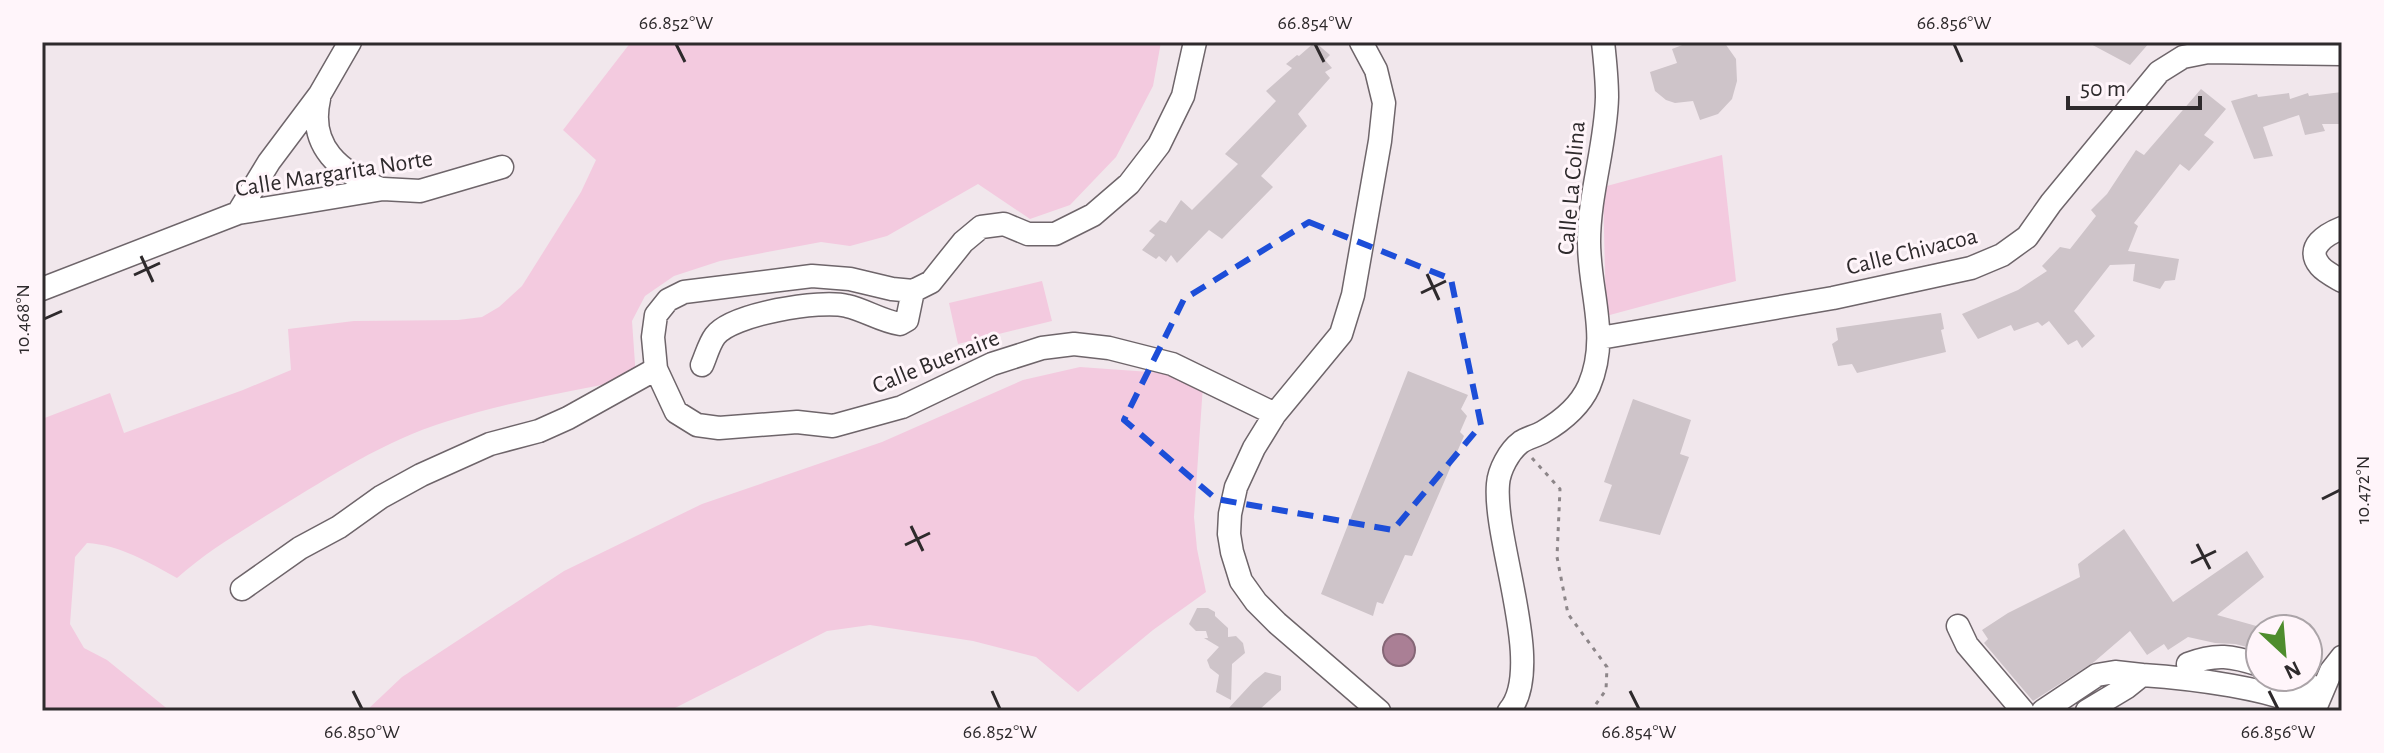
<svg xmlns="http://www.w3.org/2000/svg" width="2384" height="753" font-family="'Alegreya Sans',sans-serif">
  <rect width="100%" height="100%" fill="#f1e7ec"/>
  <path fill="#f3cadf" d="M631 42H1161L1153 86 1116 157 1070 205 1030 219 978 184 887 236 850 246 821 242 720 261 674 276 645 296 632 321 636 378C572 391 507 402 445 422 384 441 331 476 277 509 243 530 207 551 177 578 148 562 120 545 87 543L75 557 70 624 84 648 107 660 170 711H42V419L110 393 124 433 243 390 291 370 288 329 354 321 458 320 482 317 499 307 522 286 581 192 596 160 563 130Z
    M1722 155 1736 281 1606 316 1603 187Z
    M1042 281 1052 321 958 344 949 303Z
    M1080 367 1164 373 1203 385 1194 517 1197 549 1206 592 1153 630 1078 692 1036 657 973 641 870 625 827 631 669 711H366L402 677 564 571 702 504 882 442 1023 380Z"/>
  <path fill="#aa7f95" stroke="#856676" stroke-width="2" d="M1383 650a16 16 0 1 1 32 0a16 16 0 1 1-32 0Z"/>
  <path fill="#cec4c9" d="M1315 42 1330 55 1325 60 1332 68 1325 72 1330 78 1298 114 1307 126 1261 176 1273 187 1222 239 1209 230 1177 263 1171 255 1166 262 1159 256 1156 259 1142 250 1155 235 1149 231 1160 220 1166 223 1181 200 1192 210 1238 164 1225 154 1276 101 1266 91 1292 68 1286 64 1297 55 1299 56Z
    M1690 42H1724L1736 59 1737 81 1732 99 1718 114 1700 120 1693 101 1675 103 1666 100 1655 91 1650 72 1677 63 1672 49Z
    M2087 42H2150L2130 65Z
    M2201 89 2226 109 2204 135 2214 142 2189 171 2180 164 2134 223 2138 226 2128 251 2179 259 2175 280 2165 281 2160 289 2133 281 2135 264 2110 265 2074 311 2095 336 2082 348 2077 340 2068 345 2049 321 2042 326 2038 322 2014 331 2011 325 1978 339 1962 314 2018 290 2047 271 2042 266 2060 247 2070 249 2096 216 2091 210 2107 194 2136 150 2144 155Z
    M2342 92V124H2322L2325 131 2305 135 2299 115 2263 127 2273 156 2254 159 2231 101 2257 94 2258 97 2289 93 2290 99 2308 93 2309 96Z
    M1941 313 1944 329 1941 330 1946 352 1857 373 1852 364 1838 366 1832 344 1838 340 1836 328Z
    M1408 371 1468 395 1461 409 1467 416 1460 432 1464 436 1412 556 1405 555 1383 604 1377 602 1373 616 1321 594Z
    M1633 399 1691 420 1680 454 1689 457 1660 535 1599 521 1612 485 1604 482Z
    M2124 529 2173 602 2247 551 2264 577 2217 615 2260 627V650L2235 644 2215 643 2188 637 2168 650 2164 644 2147 655 2130 631 2094 662 2033 701 1984 643 1988 639 1982 630 2008 613 2080 577 2078 564Z
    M1197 608H1208L1215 612V616L1228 628V637L1236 636 1243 643 1245 653 1232 664 1231 700 1216 692 1219 675 1210 668 1207 660 1219 647 1204 638H1208L1206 631H1196L1189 624Z
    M1265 672 1281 676V690L1259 710H1227L1253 682Z"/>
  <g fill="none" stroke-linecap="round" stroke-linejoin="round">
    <defs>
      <path id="minor" d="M1195 42 1183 96 1159 145 1129 184 1093 215 1055 234H1028L1004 224 981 227 963 242 931 282 913 291 892 289 850 279 812 276 684 292 668 300 656 315 653 337 656 369 676 412 697 425 719 428 797 422 833 426 902 407 992 364 1042 348 1074 344 1109 348 1172 364 1275 414
        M1361 42 1376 70 1384 103 1380 141 1353 295 1341 334 1275 414 1254 448 1236 487 1230 514 1229 534 1232 552 1241 581 1256 602 1277 623 1379 711
        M319 99C308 147 340 172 381 189
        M238 213 269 162 320 94 350 42
        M2342 228C2327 234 2304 247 2320 266 2325 272 2335 277 2342 281
        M42 289 238 213 383 189 420 191 502 167
        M1600 338 1833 298 1971 268 2002 255 2027 237 2051 203 2159 72 2183 57 2208 52 2342 54
        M702 365C706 356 709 344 715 336 731 314 821 299 847 306 865 310 881 321 900 324L907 320 913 291
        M242 589 300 548 339 527 381 497 421 475 490 444 539 431 568 418 656 369
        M1958 626 1967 645 2023 711
        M2188 664C2216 653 2232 656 2260 665
        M2292 677 2321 691
        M1509 711C1546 668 1493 541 1498 484 1499 470 1509 451 1521 442 1527 438 1536 436 1543 432 1562 421 1580 406 1589 386 1610 337 1589 292 1589 242 1589 193 1606 145 1607 97 1607 79 1605 60 1603 42
        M2043 711 2097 675 2115 672 2142 675
        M2087 711 2127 687 2142 675C2187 678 2277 688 2313 711
        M2314 711 2331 671 2342 657"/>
    </defs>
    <use href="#minor" stroke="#6e656a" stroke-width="25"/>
    <path stroke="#8d8689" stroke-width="3" stroke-dasharray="4 6" stroke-linecap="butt" d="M1532 458 1560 489 1557 557 1568 614 1607 667 1606 690 1591 711"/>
    <use href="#minor" stroke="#fff" stroke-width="22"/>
  </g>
  <path fill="none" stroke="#1d4ed8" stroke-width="6" stroke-dasharray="16 10" stroke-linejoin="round" d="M1309 222 1451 279 1481 425 1393 530 1216 499 1124 420 1184 299Z"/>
  <path fill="none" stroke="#2e2a2c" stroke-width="3" d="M676 44 685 62M1315 44 1324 62M1954 44 1962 62M141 256 153 282M1427 274 1439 300M134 275 160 263M1421 293 1446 281M44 319 62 311M2322 499 2340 490M911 526 923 551M2197 544 2210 569M905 545 930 533M2191 563 2216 551M353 691 362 709M992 691 1000 709M1630 691 1639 709M2269 691 2278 709"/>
  <g text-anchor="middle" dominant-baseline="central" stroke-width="6" stroke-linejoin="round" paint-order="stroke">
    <g font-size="24" fill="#2e2a2c" stroke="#fff5fa">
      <text transform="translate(334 174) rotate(-9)">Calle Margarita Norte</text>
      <text transform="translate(1572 188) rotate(-85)">Calle La Colina</text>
      <text transform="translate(1912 252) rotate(-14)">Calle Chivacoa</text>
      <text transform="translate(936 362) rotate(-22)">Calle Buenaire</text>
    </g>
  </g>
  <rect width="2384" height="753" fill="none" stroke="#fff5fa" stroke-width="88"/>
  <g transform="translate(2284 653) rotate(154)"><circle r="38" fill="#fff5fa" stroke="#aba4a8" stroke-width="2"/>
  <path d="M0-6L14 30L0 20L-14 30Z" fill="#4e8d2d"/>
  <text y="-12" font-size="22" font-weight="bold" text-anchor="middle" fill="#2e2a2c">N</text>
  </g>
  <path d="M2068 96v12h132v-12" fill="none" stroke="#2e2a2c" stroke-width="4"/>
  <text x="2080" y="96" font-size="24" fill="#2e2a2c" stroke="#fff5fa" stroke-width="6" paint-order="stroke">50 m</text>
  <rect x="44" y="44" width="2296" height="665" fill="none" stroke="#2e2a2c" stroke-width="3"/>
  <g font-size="20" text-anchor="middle" fill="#2e2a2c">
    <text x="676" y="29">66.852°W</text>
    <text x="1315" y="29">66.854°W</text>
    <text x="1954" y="29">66.856°W</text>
    <text transform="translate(22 319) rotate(-90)" y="7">10.468°N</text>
    <text transform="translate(2362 490) rotate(-90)" y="7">10.472°N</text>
    <text x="362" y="738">66.850°W</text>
    <text x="1000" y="738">66.852°W</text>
    <text x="1639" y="738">66.854°W</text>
    <text x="2278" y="738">66.856°W</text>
  </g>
</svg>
